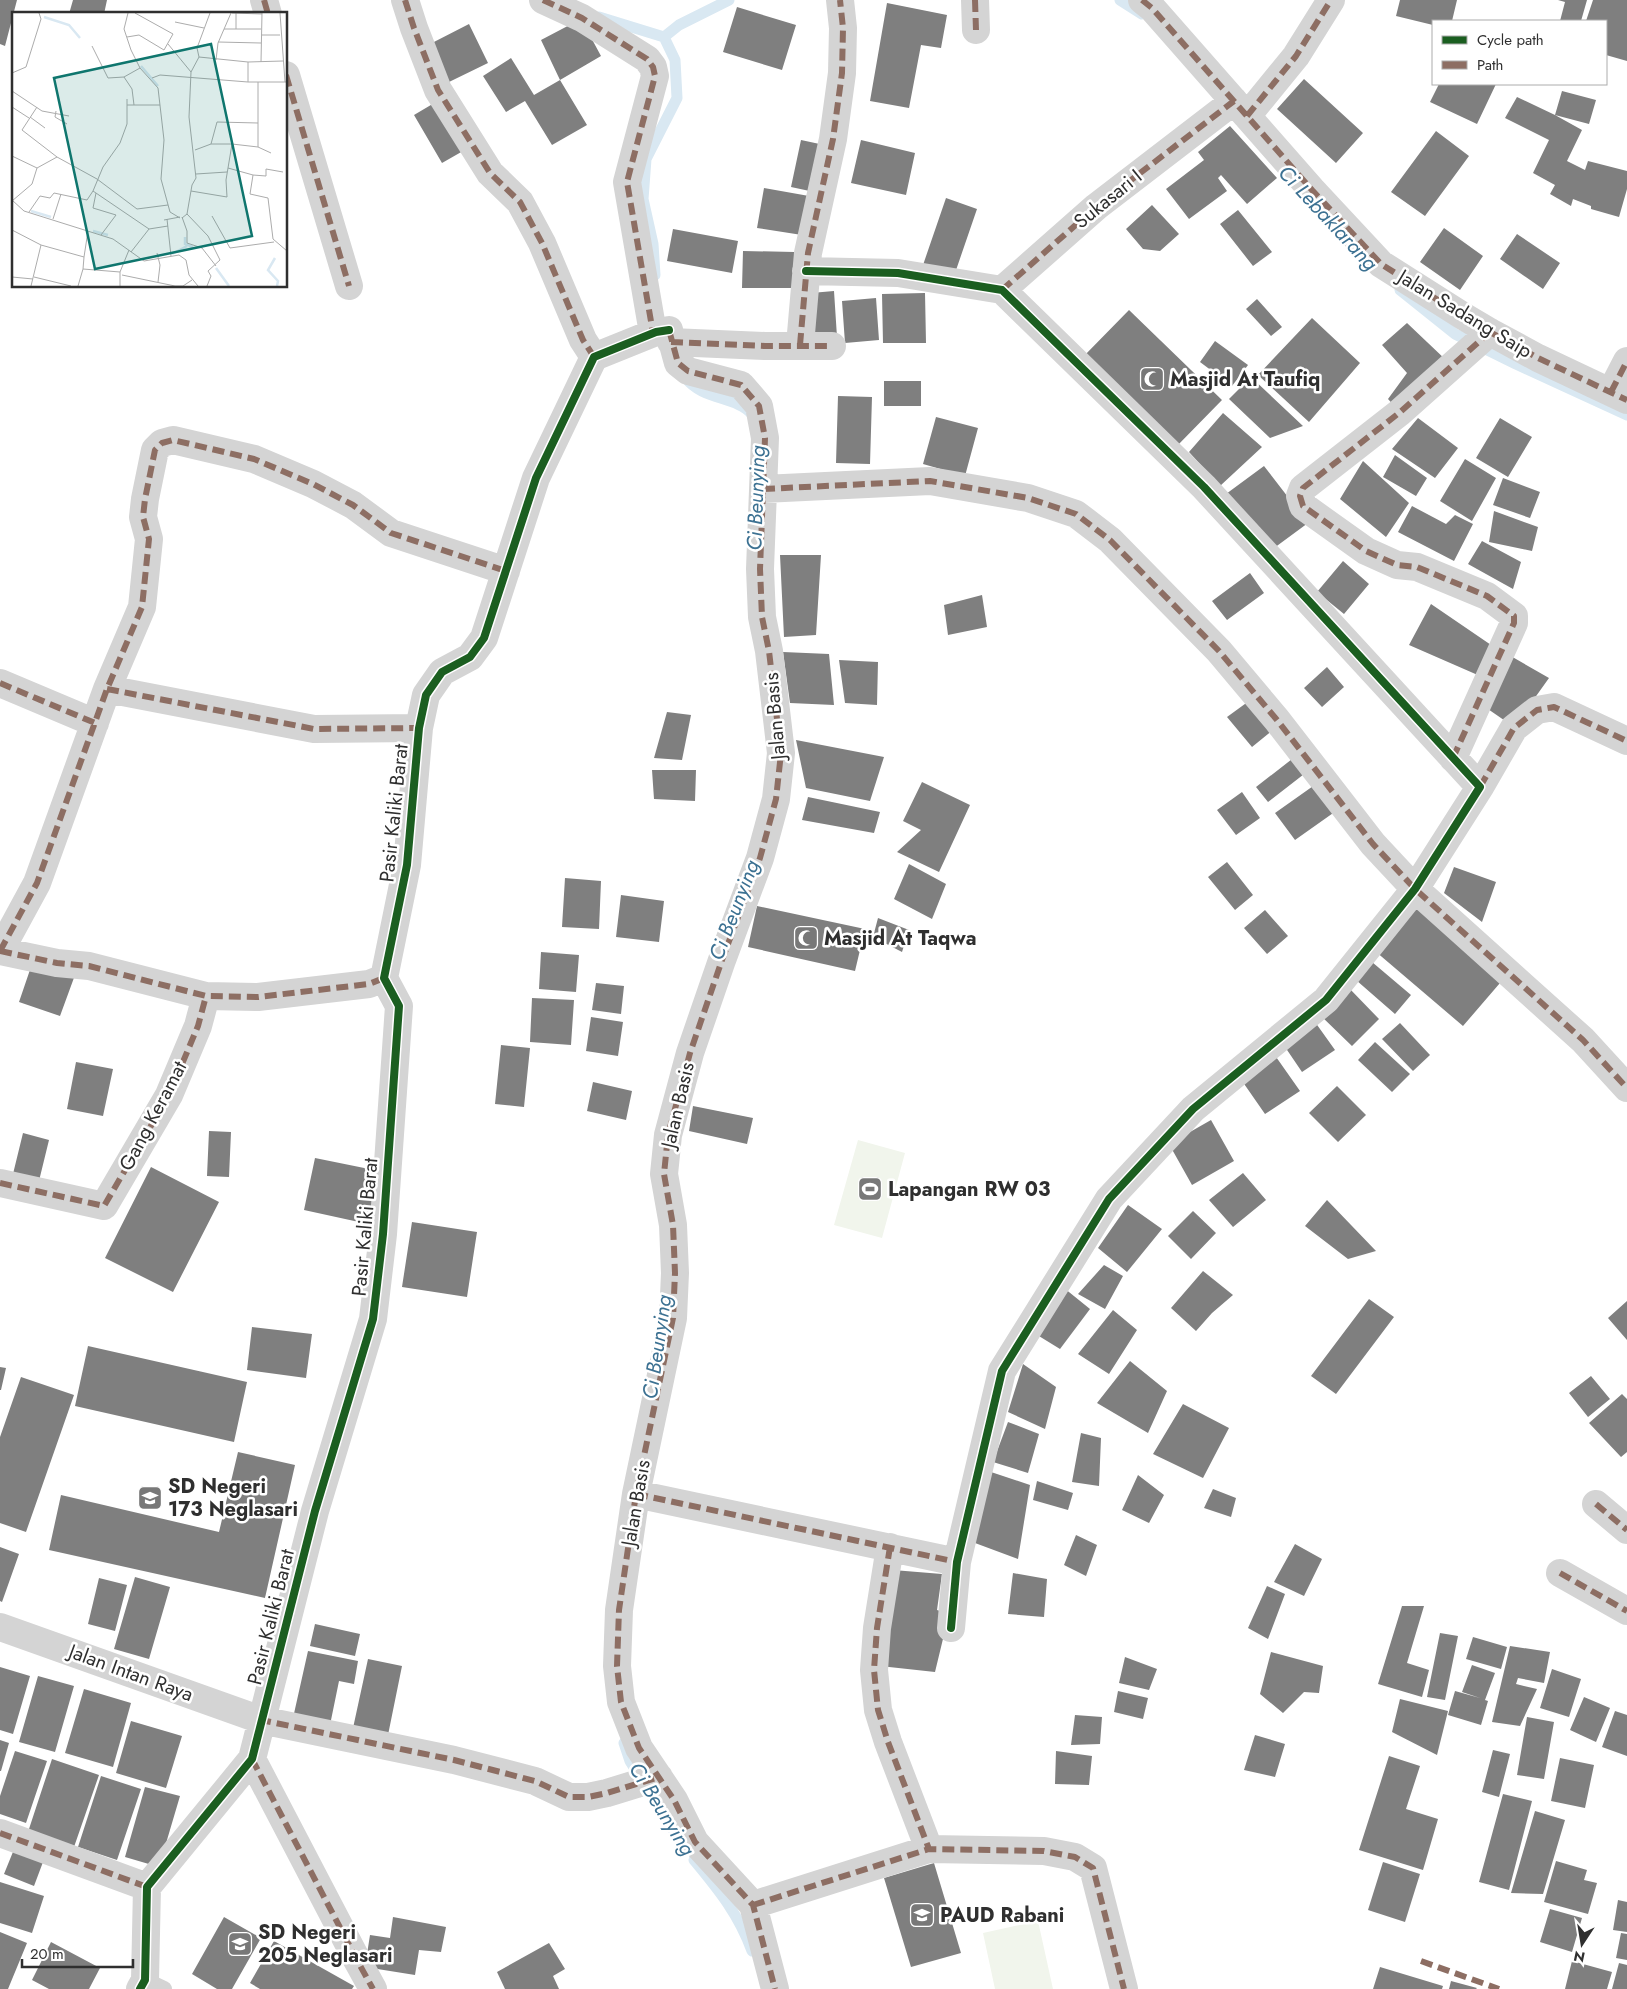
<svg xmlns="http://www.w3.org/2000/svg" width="1627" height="1989" font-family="Jost,sans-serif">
  <rect width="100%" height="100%" fill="#fff"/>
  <path fill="#f1f5ec" d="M858 1140 905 1153 882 1238 834 1225Z
    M1038 1921 1053 1989H995L983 1933Z"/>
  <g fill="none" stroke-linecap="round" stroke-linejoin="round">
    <path stroke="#d9e8f2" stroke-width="11" d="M1120 0 1142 14
      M599 17 664 37 675 60 677 98 646 159 643 199 653 244 655 275
      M664 37 679 25 729 0
      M1400 290 1455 334 1516 364 1627 415
      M686 378C702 400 736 396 752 414
      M624 1743 630 1761 679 1839
      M694 1860C719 1890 739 1915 752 1951"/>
  </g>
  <path fill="#7f7f7f" d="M0 0H17L5 46 0 44Z
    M73 0H107L104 14H69Z
    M1400 0H1457L1452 21H1433V25L1396 16Z
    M1558 0H1587L1581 21H1560L1565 2Z
    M1593 0H1627V61L1606 55V21H1586Z
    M887 3 947 15 941 48 921 45 909 108 870 101Z
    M737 7 796 25 782 70 723 52Z
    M581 19 601 56 560 80 541 40Z
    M469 24 488 63 449 82 430 44Z
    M511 58 534 95 560 80 587 125 552 145 525 101 506 112 483 76Z
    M1304 79 1363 133 1336 163 1277 109Z
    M1439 84H1496L1477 124 1430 102Z
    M1562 91 1596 100 1589 124 1555 115 1582 130 1567 161 1585 170 1588 161 1627 171V189L1619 217 1591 209V206L1573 199 1571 206 1550 194 1555 185 1533 173 1549 140 1505 118 1517 97 1555 115Z
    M441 99 470 147 442 163 414 115Z
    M1230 126 1277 178 1247 204 1221 175 1218 178 1227 191 1189 219 1166 189 1204 160 1198 152Z
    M1436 131 1469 156 1425 216 1391 192Z
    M801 140 829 146 819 193 791 187Z
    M861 140 915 153 906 195 851 183Z
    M764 188 809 196 802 235 757 228Z
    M946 198 977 209 954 276 923 265Z
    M1152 205 1179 234 1160 251 1143 249 1126 229Z
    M1238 210 1272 252 1253 266 1220 224Z
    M1444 228 1483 256 1460 290 1420 262Z
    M673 229 738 241 732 273 667 261Z
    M1517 234 1560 263 1543 289 1500 259Z
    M743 251 794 252V288H742Z
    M834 291 837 337 813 339 811 293Z
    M925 293 926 343H883L882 294Z
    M876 298 879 340 845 343 842 301Z
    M1257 299 1282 327 1271 336 1246 309Z
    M1129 310 1222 400 1175 448 1082 358Z
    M1312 318 1360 363 1309 422 1258 375Z
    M1407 323 1447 361 1398 410 1388 399 1407 373 1382 345Z
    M1215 341 1248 365 1232 386 1200 362Z
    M1251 377 1303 426 1270 438 1229 399Z
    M884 381H921V406H884Z
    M838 396 872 397 870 464 836 463Z
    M1223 413 1262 447 1220 486 1189 452Z
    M936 417 978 428 965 476 923 464Z
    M1418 418 1458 448 1435 478 1392 449Z
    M1500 418 1532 437 1508 477 1476 458Z
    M1395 455 1427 478 1416 496 1383 477Z
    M1465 459 1496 478 1472 521 1440 501Z
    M1363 461 1409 503 1386 537 1340 499Z
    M1264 466 1308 523 1270 551 1226 494Z
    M1503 478 1540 492 1530 518 1493 505Z
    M1412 506 1446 524 1455 515 1473 524 1454 561 1398 532Z
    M1494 511 1538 527 1532 551 1489 542Z
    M1482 541 1521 562 1513 589 1468 564Z
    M780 555H821L816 635 784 637Z
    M1343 561 1369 584 1344 614 1317 592Z
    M1250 573 1264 593 1227 620 1212 601Z
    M982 595 987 627 948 635 944 605Z
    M1431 604 1494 647 1480 676 1409 645Z
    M783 652 829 654 834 705 790 703Z
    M1509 655 1549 678 1514 727 1485 707Z
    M839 660 878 662 877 705 845 703Z
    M1327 667 1344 687 1322 707 1304 688Z
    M1249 701 1273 730 1252 747 1227 717Z
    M667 712 691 715 682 760 654 758Z
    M796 740 884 757 870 801 806 788Z
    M1296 756 1308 771 1268 802 1256 787Z
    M652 770H696L695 801 654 799Z
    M922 782 970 805 939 872 897 852 921 830 903 821Z
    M1316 784 1336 811 1295 840 1275 813Z
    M1242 792 1260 818 1236 835 1217 810Z
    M808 797 880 812 874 833 802 820Z
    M1227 862 1253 895 1235 910 1208 877Z
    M909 864 946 884 932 919 894 899Z
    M1454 867 1496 882 1482 922 1444 893Z
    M565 878 601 881 599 929 562 927Z
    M621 895 664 901 659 942 616 937Z
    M1418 901 1506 976 1463 1026 1375 951Z
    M757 906 865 929 855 971 748 947Z
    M1265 910 1288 936 1267 954 1244 928Z
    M878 918 909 930 902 952 873 937Z
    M541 952 579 955 576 992 539 989Z
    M33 961 75 975 60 1016 19 1002Z
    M1372 962 1411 995 1395 1014 1356 980Z
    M596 983 624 986 621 1014 592 1010Z
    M1348 987 1379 1019 1352 1046 1320 1015Z
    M532 998 574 1000 571 1045 530 1042Z
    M591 1017 623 1022 618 1056 586 1051Z
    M1315 1022 1335 1050 1302 1072 1283 1044Z
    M1400 1023 1430 1055 1413 1071 1382 1039Z
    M1375 1042 1410 1074 1392 1092 1358 1060Z
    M501 1045 530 1048 524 1107 495 1104Z
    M1274 1054 1300 1091 1265 1114 1240 1078Z
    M76 1062 113 1069 103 1116 67 1109Z
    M593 1082 632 1091 626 1120 587 1111Z
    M1337 1086 1366 1115 1338 1142 1309 1113Z
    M693 1106 753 1118 747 1144 689 1131Z
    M1211 1120 1234 1161 1192 1185 1169 1144Z
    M209 1131 231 1132 229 1177 207 1176Z
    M23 1133 49 1140 38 1185 12 1178Z
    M315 1158 379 1171 368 1224 304 1210Z
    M151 1167 219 1202 173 1292 105 1258Z
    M1243 1173 1266 1200 1233 1227 1209 1200Z
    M1327 1200 1376 1251 1348 1259 1305 1226Z
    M1128 1205 1162 1229 1127 1272 1098 1248Z
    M1193 1211 1216 1233 1191 1259 1168 1236Z
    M412 1222 477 1232 467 1297 402 1287Z
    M1104 1265 1123 1276 1105 1309 1078 1294Z
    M1203 1271 1233 1295 1212 1313 1196 1331 1171 1308Z
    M1064 1288 1090 1309 1060 1349 1034 1333Z
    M1369 1299 1394 1317 1336 1394 1311 1376Z
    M1627 1301V1340L1608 1318Z
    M1113 1310 1137 1330 1109 1374 1078 1354Z
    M252 1327 312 1334 306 1378 247 1370Z
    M88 1346 247 1382 234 1442 75 1406Z
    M1130 1361 1167 1391 1148 1433 1097 1403Z
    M1023 1364 1056 1387 1045 1429 1008 1412Z
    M0 1367 6 1368 1 1390H0Z
    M1591 1376 1610 1399 1588 1417 1569 1393Z
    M21 1377 74 1395 26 1532 0 1523V1437Z
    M1622 1394 1627 1399V1452L1621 1457 1589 1423Z
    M1183 1404 1229 1428 1203 1478 1153 1454Z
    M1008 1422 1039 1434 1028 1473 993 1462Z
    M1081 1433 1101 1438 1099 1486 1072 1482Z
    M238 1452 295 1465 265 1598 49 1550 61 1495 219 1532Z
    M988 1471 1030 1485 1018 1559 975 1543Z
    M1138 1475 1164 1495 1149 1523 1122 1510Z
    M1037 1481 1073 1493 1068 1510 1033 1500Z
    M1213 1489 1236 1498 1231 1517 1204 1508Z
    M1076 1535 1097 1545 1086 1576 1064 1565Z
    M1295 1544 1322 1559 1304 1596 1274 1582Z
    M0 1547 19 1554 2 1602 0 1601Z
    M893 1570 942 1574 937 1610 949 1614 935 1672 880 1666Z
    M1013 1573 1047 1579 1044 1617 1008 1614Z
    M135 1577 170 1587 149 1659 114 1649Z
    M99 1578 127 1585 115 1631 88 1624Z
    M1267 1586 1285 1594 1268 1639 1248 1628Z
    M1402 1606H1424L1407 1663 1429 1670 1422 1697 1378 1684Z
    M315 1624 360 1634 355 1656 310 1646Z
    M1440 1633 1458 1636 1445 1700 1427 1697Z
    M1473 1637 1507 1647 1501 1669 1466 1659Z
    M1510 1646 1550 1652 1544 1683 1518 1678 1516 1684 1537 1689 1520 1726 1492 1722Z
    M308 1651 358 1661 354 1684 339 1681 330 1725 293 1718Z
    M1271 1652 1323 1666 1319 1693 1304 1692 1283 1713 1260 1694Z
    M1125 1657 1157 1669 1149 1690 1119 1683Z
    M368 1659 402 1666 388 1735 353 1728Z
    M1472 1665 1495 1673 1485 1700 1488 1701 1481 1725 1448 1715 1455 1691 1480 1698 1462 1692Z
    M0 1667 30 1676 13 1734 0 1730Z
    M1552 1669 1581 1679 1569 1717 1540 1708Z
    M38 1676 74 1686 55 1752 19 1742Z
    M84 1689 131 1703 113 1767 65 1753Z
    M1118 1691 1148 1698 1143 1719 1114 1712Z
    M1584 1697 1610 1708 1596 1742 1570 1730Z
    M1400 1699 1448 1711 1437 1755 1392 1732Z
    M1615 1711 1627 1715V1756L1602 1747Z
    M1075 1715 1102 1717 1100 1744 1071 1745Z
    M1527 1717 1554 1722 1544 1779 1517 1775Z
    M131 1721 182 1736 166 1788 116 1773Z
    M1255 1735 1285 1744 1275 1777 1244 1770Z
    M0 1740 9 1743 1 1771H0Z
    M1493 1750 1510 1754 1499 1797 1482 1792Z
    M15 1751 47 1761 26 1823 0 1814V1796Z
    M1056 1751 1092 1756 1089 1785 1055 1784Z
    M1389 1756 1420 1766 1406 1809 1438 1819 1423 1870 1359 1850Z
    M1560 1758 1594 1765 1585 1808 1551 1801Z
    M52 1759 99 1775 74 1847 28 1832Z
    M101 1776 141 1789 117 1860 78 1847Z
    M145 1787 180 1796 159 1867 125 1857Z
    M1503 1794 1532 1801 1509 1890 1479 1882Z
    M1535 1811 1565 1820 1543 1894 1511 1893Z
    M17 1842 46 1854 34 1886 4 1874Z
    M1556 1861 1587 1870 1584 1880 1597 1883 1588 1914 1544 1902Z
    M1383 1862 1420 1874 1405 1922 1368 1910Z
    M934 1863 961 1953 911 1967 884 1878Z
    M0 1882 44 1896 32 1933 0 1923Z
    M1618 1900 1627 1902V1932L1613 1930Z
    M1550 1909 1582 1918 1572 1952 1540 1942Z
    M224 1917 261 1938 232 1989H217L192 1974Z
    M393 1917 446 1927 441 1952 419 1950 415 1975 365 1967 370 1935 390 1938Z
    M0 1932 27 1943 8 1989H0Z
    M1621 1933 1627 1934V1960L1616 1958Z
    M274 1941 354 1986 352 1989H260L250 1983Z
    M51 1942 100 1968 89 1989H49L32 1980Z
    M549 1943 565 1969 553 1976 559 1989H505L497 1972Z
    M1572 1961 1612 1972 1607 1989H1565Z
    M1619 1963 1627 1965V1989H1612Z
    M1380 1967 1443 1986 1442 1989H1373Z
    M1451 1981 1477 1988 1476 1989H1449Z"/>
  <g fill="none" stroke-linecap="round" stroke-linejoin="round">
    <path stroke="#d4d4d4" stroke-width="16" d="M145 1980 164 1989"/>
    <path stroke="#d4d4d4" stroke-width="28" d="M264 0 268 14
      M405 0 414 28 438 90 490 173 520 202 542 243 583 340 594 357
      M543 0 582 18 647 59 653 67 655 76 627 182 653 333
      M975 0 976 30
      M1142 0 1152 8 1312 190 1381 264 1463 316 1490 332 1538 358 1627 400
      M286 75 349 286
      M1247 116 1296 56 1331 0
      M806 271 898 273 1002 290 1204 487 1480 787 1415 889 1326 1000 1193 1109 1109 1199 1002 1371 957 1562 951 1628
      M1002 290 1096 207 1234 101
      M669 330 678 363 688 371 741 385 759 406 765 438 760 569 762 617 769 651 781 753 776 799 760 858 722 960 690 1053 668 1135 664 1174 673 1225 675 1273 673 1318 636 1494 619 1610 617 1666 621 1702 639 1748 674 1800 695 1842 753 1905 775 1989
      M671 342 765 346H832
      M800 345 808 253 833 139 842 73 843 28 840 0
      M1611 392 1627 361
      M763 489 930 481 1028 498 1076 514 1110 540 1219 651 1277 720 1373 844 1415 889 1583 1040 1627 1088
      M0 683 95 723
      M107 689 314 729 419 728
      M1453 758 1514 623V616L1487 596 1417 567 1397 565 1366 551 1303 506 1300 496 1303 488 1399 413 1490 332
      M1480 787 1514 728 1537 710 1554 707 1627 741
      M0 951 37 883 107 689 142 607 149 539 143 517 145 499 155 450 162 443 173 440 254 459 313 484 353 505 391 533 506 571
      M0 951 57 963 89 966 206 996 258 997 369 984 384 978
      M0 1183 104 1206 169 1095 198 1026 206 996
      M636 1494 957 1562
      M1596 1504 1627 1530
      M890 1547 877 1628 874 1670 878 1710 888 1742 929 1849
      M1560 1573 1627 1611
      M0 1627 261 1720 454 1760 535 1781 569 1797H588L607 1793 659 1777
      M252 1759 357 1960 373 1989
      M0 1833 147 1887
      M753 1905 929 1849 1044 1851 1075 1857 1093 1868 1124 1989
      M140 1989 145 1980 147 1887 252 1759 315 1511 373 1319 383 1234 399 1006 384 978 407 865 419 728 426 695 442 672 470 657 484 638 536 478 594 357 656 332"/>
    <path stroke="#8d6e63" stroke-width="6" stroke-dasharray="12 6" stroke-linecap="butt" d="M264 0 268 14
      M405 0 414 28 438 90 490 173 520 202 542 243 583 340 594 357
      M543 0 582 18 647 59 653 67 655 76 627 182 653 333
      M975 0 976 30
      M1142 0 1152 8 1312 190 1381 264 1463 316 1490 332 1538 358 1627 400
      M286 75 349 286
      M1247 116 1296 56 1331 0
      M1002 290 1096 207 1234 101
      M669 330 678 363 688 371 741 385 759 406 765 438 760 569 762 617 769 651 781 753 776 799 760 858 722 960 690 1053 668 1135 664 1174 673 1225 675 1273 673 1318 636 1494 619 1610 617 1666 621 1702 639 1748 674 1800 695 1842 753 1905 775 1989
      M671 342 765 346H832
      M800 345 808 253 833 139 842 73 843 28 840 0
      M1611 392 1627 361
      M763 489 930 481 1028 498 1076 514 1110 540 1219 651 1277 720 1373 844 1415 889 1583 1040 1627 1088
      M0 683 95 723
      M107 689 314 729 419 728
      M1453 758 1514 623V616L1487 596 1417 567 1397 565 1366 551 1303 506 1300 496 1303 488 1399 413 1490 332
      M1480 787 1514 728 1537 710 1554 707 1627 741
      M0 951 37 883 107 689 142 607 149 539 143 517 145 499 155 450 162 443 173 440 254 459 313 484 353 505 391 533 506 571
      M0 951 57 963 89 966 206 996 258 997 369 984 384 978
      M0 1183 104 1206 169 1095 198 1026 206 996
      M636 1494 957 1562
      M1596 1504 1627 1530
      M890 1547 877 1628 874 1670 878 1710 888 1742 929 1849
      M1560 1573 1627 1611
      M261 1718V1720L454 1760 535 1781 569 1797H588L607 1793 659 1777
      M252 1759 357 1960 373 1989
      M0 1833 147 1887
      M753 1905 929 1849 1044 1851 1075 1857 1093 1868 1124 1989
      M1421 1961 1499 1989"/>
    <defs>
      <path id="cycleway" d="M806 271 898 273 1002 290 1204 487 1480 787 1415 889 1326 1000 1193 1109 1109 1199 1002 1371 957 1562 951 1628
        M140 1989 145 1980 147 1887 252 1759 315 1511 373 1319 383 1234 399 1006 384 978 407 865 419 728 426 695 442 672 470 657 484 638 536 478 594 357 656 332 669 330"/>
    </defs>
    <use href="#cycleway" stroke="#fff" stroke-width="11"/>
    <use href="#cycleway" stroke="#1b5e20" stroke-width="8"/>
  </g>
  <defs>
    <symbol id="mosque-square" viewBox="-11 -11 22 22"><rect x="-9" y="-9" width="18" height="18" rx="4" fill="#787878" stroke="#fff"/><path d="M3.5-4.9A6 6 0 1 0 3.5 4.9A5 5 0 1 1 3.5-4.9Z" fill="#fff"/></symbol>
    <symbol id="stadium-square" viewBox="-11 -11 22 22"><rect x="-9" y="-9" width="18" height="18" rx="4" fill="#787878" stroke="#fff"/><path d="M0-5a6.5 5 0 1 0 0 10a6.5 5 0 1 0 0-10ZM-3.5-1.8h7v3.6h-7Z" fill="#fff"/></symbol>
    <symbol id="school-square" viewBox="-11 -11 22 22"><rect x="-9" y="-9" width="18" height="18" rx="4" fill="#787878" stroke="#fff"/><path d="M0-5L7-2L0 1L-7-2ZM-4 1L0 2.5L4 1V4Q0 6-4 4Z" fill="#fff"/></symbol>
  </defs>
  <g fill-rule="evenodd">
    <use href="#mosque-square" x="1138" y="365" width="28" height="28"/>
    <use href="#mosque-square" x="792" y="924" width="28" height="28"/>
    <use href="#stadium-square" x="856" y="1175" width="28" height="28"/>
    <use href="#school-square" x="136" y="1484" width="28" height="28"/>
    <use href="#school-square" x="908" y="1901" width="28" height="28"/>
    <use href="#school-square" x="226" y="1930" width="28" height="28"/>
  </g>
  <g text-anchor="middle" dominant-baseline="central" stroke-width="5" stroke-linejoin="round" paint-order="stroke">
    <g font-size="20" fill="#2f2f2f" stroke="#fff">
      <text transform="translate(1108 199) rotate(-39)">Sukasari I</text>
      <text transform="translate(1465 314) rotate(31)">Jalan Sadang Saip</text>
      <text transform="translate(775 716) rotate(-95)">Jalan Basis</text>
      <text transform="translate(394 813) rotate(-84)">Pasir Kaliki Barat</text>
      <text transform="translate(678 1105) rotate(-77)">Jalan Basis</text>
      <text transform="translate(153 1116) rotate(-62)">Gang Keramat</text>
      <text transform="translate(365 1227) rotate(-85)">Pasir Kaliki Barat</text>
      <text transform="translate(636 1503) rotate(-80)">Jalan Basis</text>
      <text transform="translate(271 1617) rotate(-76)">Pasir Kaliki Barat</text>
      <text transform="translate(131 1673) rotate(20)">Jalan Intan Raya</text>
    </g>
    <g font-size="20" font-weight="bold" fill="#2f2f2f" stroke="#fff" text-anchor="start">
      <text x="1170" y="379">Masjid At Taufiq</text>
      <text x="824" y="938">Masjid At Taqwa</text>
      <text x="888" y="1189">Lapangan RW 03</text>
      <text x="168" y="1486">SD Negeri<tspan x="168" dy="23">173 Neglasari</tspan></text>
      <text x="940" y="1915">PAUD Rabani</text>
      <text x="258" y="1932">SD Negeri<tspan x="258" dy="23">205 Neglasari</tspan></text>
    </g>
    <g font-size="21" font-style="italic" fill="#3c7192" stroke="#fff">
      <text transform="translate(1328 218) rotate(47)">Ci Lebaklarang</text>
      <text transform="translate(756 498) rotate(-88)">Ci Beunying</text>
      <text transform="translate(734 910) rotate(-69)">Ci Beunying</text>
      <text transform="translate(657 1347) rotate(-82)">Ci Beunying</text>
      <text transform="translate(662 1809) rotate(58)">Ci Beunying</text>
    </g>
  </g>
  <g transform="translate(12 12)">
    <rect width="275" height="275" fill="#fff"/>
    <path fill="none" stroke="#d9e8f2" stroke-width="2.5" d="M32 5 57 13 68 26M129 54 146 74M19 199 39 205M81 219 96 223M173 225V232L181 235M160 242 175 234M263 246 256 258 266 269 265 274M204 256 217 274"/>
    <path fill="none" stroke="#acacac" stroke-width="1" d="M116 1 112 17 119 38 128 56 146 76 152 128 149 167 158 200 168 206M220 1 250 2M268 1 273 70M163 10 192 16M212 17H249M224 17V1M249 23H268M115 25 127 23 152 38 161 22 123 1M206 30 249 31M156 32 179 60M80 34 96 66 112 65 128 56M187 45 236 50 271 49M204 48 206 31 219 1M236 50V70M249 50 250 1M0 61 14 55 29 7 27 1M112 65 120 77 122 93M140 66 148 63 236 70H275M246 70V135M0 79 30 99 57 104M115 87V112L108 131 91 155 81 179 137 217 156 214M115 93H148M0 95 17 106M25 95 10 118 45 145 85 167 125 197 156 193M44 99 43 105 55 112M18 105 33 116M199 132 205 110 246 111M183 138 199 132H220L246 135 259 141M0 144 25 156 45 145M216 156 241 163 254 164V157L271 160M184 162 215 160M241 163 238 182 256 186 261 227 275 239M179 179 215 185 214 168 220 132M84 181 81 196 104 203 89 223M0 188 12 199 101 227 132 249 167 243 174 248 177 263 186 274M0 189 20 172 25 156M17 200 28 184 38 186 42 181 75 188 81 179M175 202 196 224 208 248 196 259 199 264 195 274M200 204 218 236 262 230M170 205 175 219V231L190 236 204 254M170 206 175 202 180 173 184 166 177 105 179 60 187 45 185 36 198 1M41 207 49 182M155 207 159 244M152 208 168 205M0 218 29 233 72 245 71 257 108 260V274M119 240 137 217M145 241 148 253 146 270M72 245 76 219M108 260 117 238M110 263 163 274H171L180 268M0 265 21 267M22 265 59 274M19 274 29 233M66 274 71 257"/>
    <path fill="#0f766e" fill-opacity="0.15" stroke="#0f766e" stroke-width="2.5" d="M199 32 240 224 83 257 42 66Z"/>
    <rect width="275" height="275" fill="none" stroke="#2f2f2f" stroke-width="2.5"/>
  </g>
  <rect x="1432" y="20" width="175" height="65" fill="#ffffff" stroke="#acacac"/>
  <rect x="1442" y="36" width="25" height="8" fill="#1b5e20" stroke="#acacac"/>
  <text x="1477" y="45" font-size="15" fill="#2f2f2f">Cycle path</text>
  <rect x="1442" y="61" width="25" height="8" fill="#8d6e63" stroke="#acacac"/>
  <text x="1477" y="70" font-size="15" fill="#2f2f2f">Path</text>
  <g transform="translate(1582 1944) rotate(192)" stroke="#ffffff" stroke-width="4" paint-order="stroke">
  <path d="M0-4L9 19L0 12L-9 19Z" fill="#2f2f2f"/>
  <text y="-8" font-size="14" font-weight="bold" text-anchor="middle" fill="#2f2f2f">N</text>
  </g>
  <path d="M22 1959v8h111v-8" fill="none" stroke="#2f2f2f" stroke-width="2.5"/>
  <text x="30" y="1959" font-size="15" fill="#2f2f2f" stroke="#ffffff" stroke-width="4" paint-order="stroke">20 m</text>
</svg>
